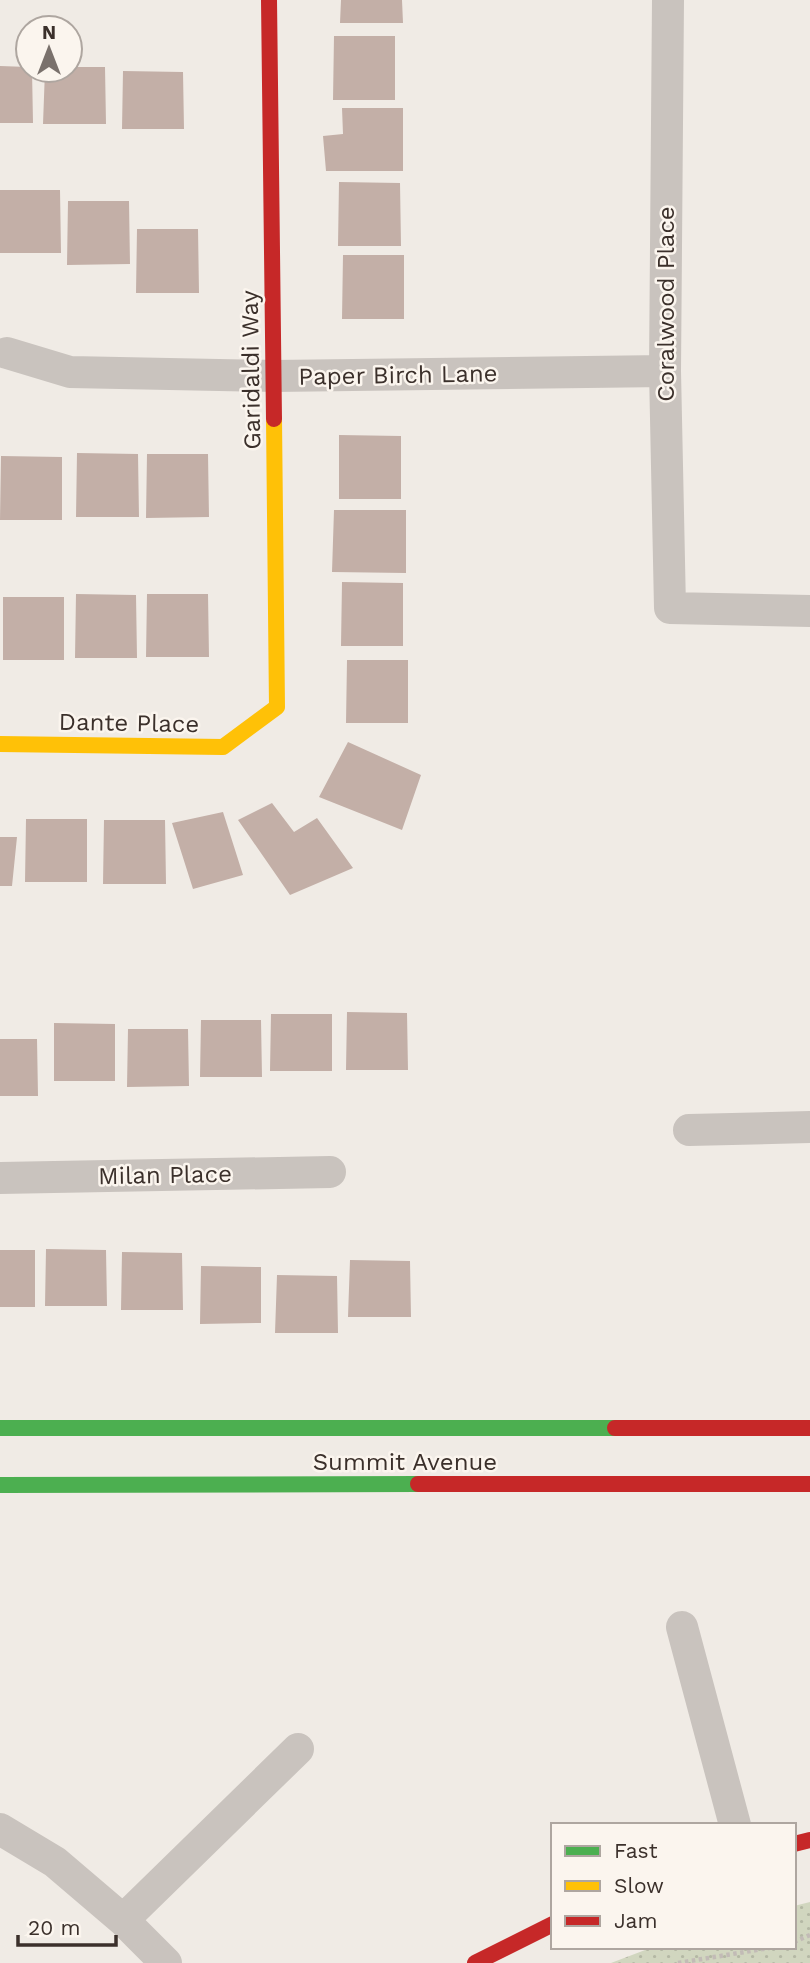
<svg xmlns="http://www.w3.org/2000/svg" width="810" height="1963" font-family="'Work Sans',sans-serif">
  <defs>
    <pattern id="grass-dots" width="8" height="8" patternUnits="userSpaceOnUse" patternTransform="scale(1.75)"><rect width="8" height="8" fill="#d1d6bf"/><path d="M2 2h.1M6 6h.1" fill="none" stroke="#b4b8a4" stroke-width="1.8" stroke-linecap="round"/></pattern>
  </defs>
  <rect width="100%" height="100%" fill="#f0ebe5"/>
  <path fill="url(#grass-dots)" d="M810 1902V1963H611L653 1947H794V1906Z"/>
  <path fill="#c3afa7" d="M341 0H402L403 23H340Z
    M334 36H395V100H333Z
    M0 66 28 67V70H32L33 123H0Z
    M70 67H105L106 124H43L45 70H70Z
    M123 71 183 72 184 129H122Z
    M342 108H403V171H326L323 136 343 134Z
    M339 182 400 183 401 246H338Z
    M0 190H60L61 253H0Z
    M68 201H129L130 264 67 265Z
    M137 229H198L199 293H136Z
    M343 255H404V319H342Z
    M339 435 401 436V499H339Z
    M77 453 138 454 139 517H76Z
    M147 454H208L209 517 146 518Z
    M1 456 62 457V520H0Z
    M334 510H406V573L332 572Z
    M342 582 403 583V646H341Z
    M76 594 136 595 137 658H75Z
    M147 594H208L209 657H146Z
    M3 597H64V660H3Z
    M347 660H408V723H346Z
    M348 742 421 775 402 830 319 797Z
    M272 803 294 832 317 818 353 868 290 895 238 820Z
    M223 812 243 875 193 889 172 823Z
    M26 819H87V882H25Z
    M104 820H165L166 884H103Z
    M0 837H17L12 886H0Z
    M347 1012 407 1013 408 1070H346Z
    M271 1014H332V1071H270Z
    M201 1020H261L262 1077H200Z
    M54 1023 115 1024V1081H54Z
    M128 1029H188L189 1086 127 1087Z
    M0 1039H37L38 1096H0Z
    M46 1249 106 1250 107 1306H45Z
    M0 1250H35V1307H0Z
    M122 1252 182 1253 183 1310H121Z
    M350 1260 410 1261 411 1317H348Z
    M201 1266 261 1267V1323L200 1324Z
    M277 1275 337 1276 338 1333H275Z"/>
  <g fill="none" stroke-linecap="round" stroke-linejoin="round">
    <path stroke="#c2bbb6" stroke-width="4.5" stroke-dasharray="3.5 3.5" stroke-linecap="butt" d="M794 1942 810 1935
      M678 1963 775 1947"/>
    <path stroke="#c9c3be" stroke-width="32" d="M668 0 665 371 670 608 810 611
      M7 353 70 372 274 376 665 371
      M689 1130 810 1127
      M0 1178 330 1172
      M682 1627 735 1825
      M0 1829 55 1862 123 1920 166 1963
      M123 1920 298 1749"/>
    <path stroke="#4caf50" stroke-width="16" d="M0 1428H615
      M0 1485 418 1484"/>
    <path stroke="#ffc107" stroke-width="16" d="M0 744 223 747 277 707 274 419"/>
    <path stroke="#c62828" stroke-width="16" d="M269 0 274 419
      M615 1428H810
      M418 1484H810
      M794 1844 810 1840
      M475 1963 553 1924"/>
  </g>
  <g text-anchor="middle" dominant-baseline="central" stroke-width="5" stroke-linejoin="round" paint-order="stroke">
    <g font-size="24" fill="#3b302b" stroke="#fbf5ee">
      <text transform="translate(666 304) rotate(-90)">Coralwood Place</text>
      <text transform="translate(251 370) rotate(-91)">Garidaldi Way</text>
      <text transform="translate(398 375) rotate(-1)">Paper Birch Lane</text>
      <text transform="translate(129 723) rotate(1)">Dante Place</text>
      <text transform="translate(165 1175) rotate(-1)">Milan Place</text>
      <text x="405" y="1462">Summit Avenue</text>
    </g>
  </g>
  <rect x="551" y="1823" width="245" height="126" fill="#fbf5ee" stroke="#aea6a0" stroke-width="2"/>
  <rect x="565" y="1846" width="35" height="10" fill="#4caf50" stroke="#aea6a0" stroke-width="2"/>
  <text x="614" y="1858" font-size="21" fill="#3b302b">Fast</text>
  <rect x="565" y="1881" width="35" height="10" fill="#ffc107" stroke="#aea6a0" stroke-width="2"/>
  <text x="614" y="1893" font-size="21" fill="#3b302b">Slow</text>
  <rect x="565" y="1916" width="35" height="10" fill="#c62828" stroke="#aea6a0" stroke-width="2"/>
  <text x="614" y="1928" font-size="21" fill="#3b302b">Jam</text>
  <g transform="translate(49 49)"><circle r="33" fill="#fbf5ee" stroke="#aea6a0" stroke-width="2"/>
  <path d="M0-5L12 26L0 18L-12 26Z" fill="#7a716c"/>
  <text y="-10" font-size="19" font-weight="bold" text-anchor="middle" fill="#3b302b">N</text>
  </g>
  <path d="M18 1935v10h98v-10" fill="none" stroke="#3b302b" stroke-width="3.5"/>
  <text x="28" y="1935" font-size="21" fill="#3b302b" stroke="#fbf5ee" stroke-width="5" paint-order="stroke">20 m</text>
</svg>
